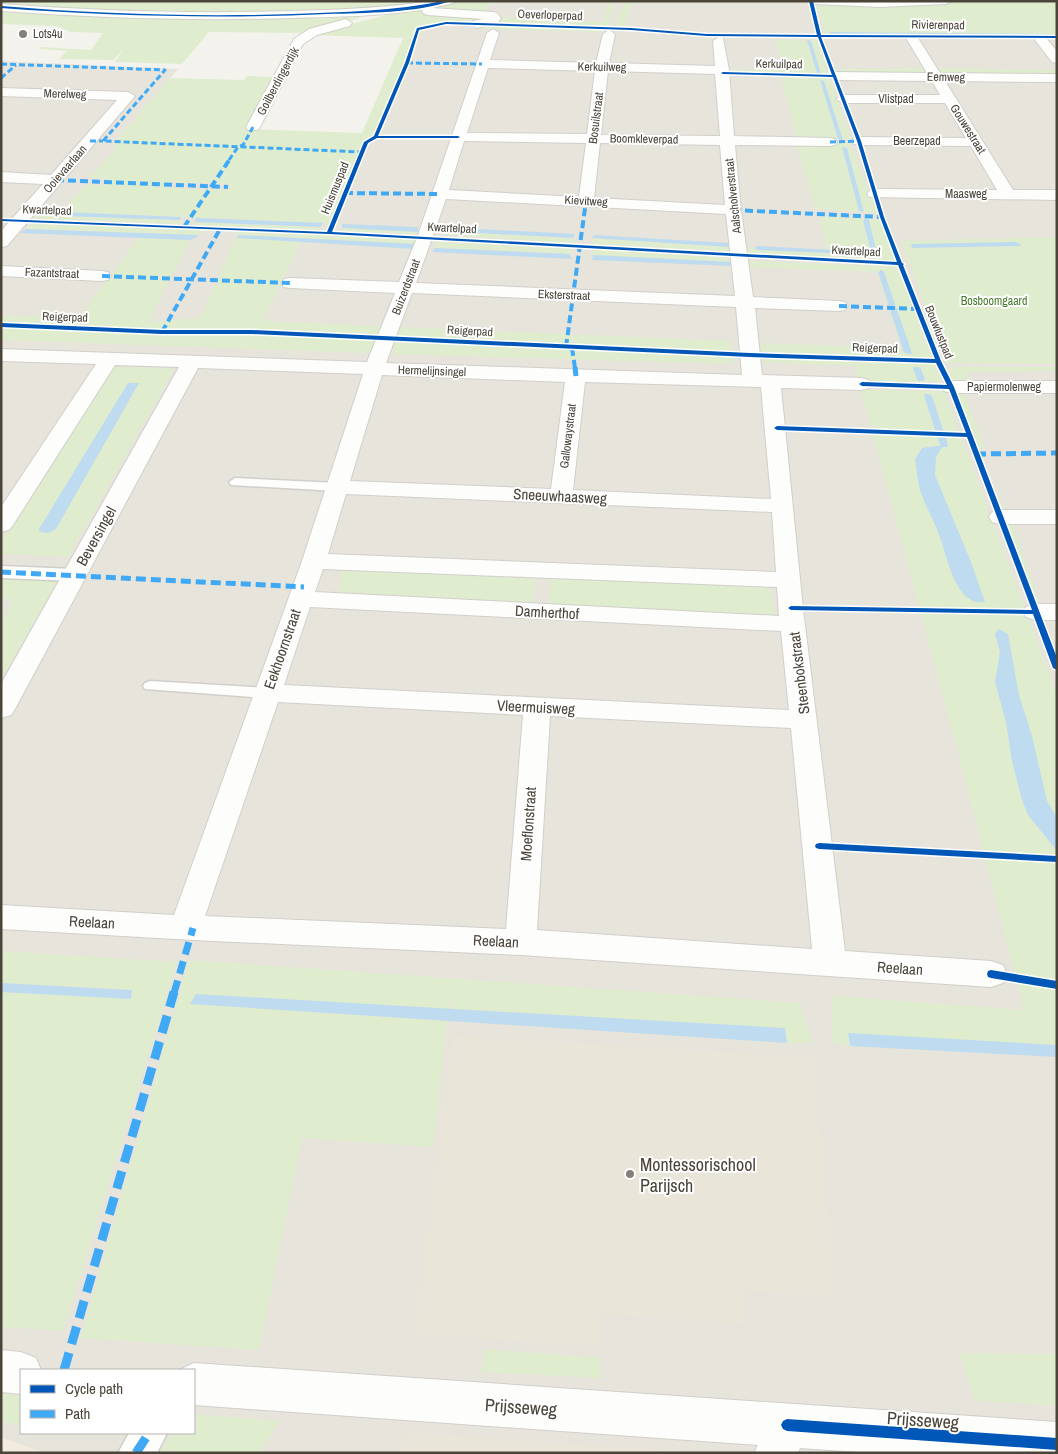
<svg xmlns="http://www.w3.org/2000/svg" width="1058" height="1454" font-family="'Archivo Narrow',sans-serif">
  <rect width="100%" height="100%" fill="#f3f2ed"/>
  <path fill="#e7e4db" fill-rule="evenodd" d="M498 1H817L819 2 824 34 1057 36V1453H1V61L178 69 117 141 360 149 414 29 485 14 488 5ZM21 1370H194V1433H21Z"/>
  <path fill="#f2ebde" d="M1 1437 44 1453H1Z"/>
  <path fill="#e9e5d9" d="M453 1036 813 1057 836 1297 744 1291 745 1324 601 1314 600 1347 414 1334Z
    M406 1432 706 1453H399Z"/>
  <path fill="#dfedce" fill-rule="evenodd" d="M1 1H443C297 21 148 12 1 5Z
    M460 1H498L488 5 485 14 488 19 472 24 445 23 419 30 378 131 365 139 360 149 362 152 329 223 61 212 86 184 104 185 110 179 90 178 114 150 116 141 170 78 244 80 247 76 273 77 247 129 362 133 403 38 310 35 397 12 418 10ZM169 182 229 184 230 185 226 190 164 188Z
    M610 1H615L607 27H602L601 32 482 29V26L498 21 502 17 603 22Z
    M625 1H634L623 27 706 34 805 35 806 38 705 37 614 29Z
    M953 1H1057V36L824 34 818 6 819 2Z
    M1 9 45 12 373 14 308 33 209 32 182 64 115 62 123 50 113 60 59 59 67 51 39 49 40 47 91 50 103 33 71 32 56 26 1 24Z
    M776 40 818 41 829 74 728 72V69L782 70Z
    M922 68 927 74 840 73V69Z
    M939 68 1054 70 1057 72V77L941 75Z
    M781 77 830 78 851 139H797Z
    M739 142 850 143 878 213 816 209 796 146 736 145Z
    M35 215 180 220V224L35 218Z
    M819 216 880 220 896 261 746 253V247L827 251Z
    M195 222 320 227 319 230 194 225Z
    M32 223 206 230 198 235 26 229Z
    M345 228 417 232 419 234 342 231Z
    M238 231 415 240 414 244 239 235Z
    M441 231 573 238 571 243 445 235Z
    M139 237 190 240 149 320 150 322 200 318 236 238 301 242 263 321 381 326 370 353 1 340V315L78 319Z
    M1057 237V364L946 363 901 241Z
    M593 238 730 247 728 251 593 244Z
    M436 242 572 249 569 254 435 248Z
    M592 249 728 258 730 262 593 256Z
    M747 261 896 266 941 382 859 381 853 366 763 362 759 343 902 348 877 272 748 267Z
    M400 327 731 341 733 364 393 354Z
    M111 366 174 369 68 557 1 554V541Z
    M949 367H1057V371L966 372 969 381H952Z
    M861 390 944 391 1057 696V1045L849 1034 850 1046 832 1043 833 996 1024 1010 958 752Z
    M963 391 985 448H979L957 392Z
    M1011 520 1041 607H1038L1006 521Z
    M343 568 536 575 533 603 338 592Z
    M552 575 769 585 775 615 548 605Z
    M1 578 58 581 1 680V623L13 603 6 598 1 599Z
    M1 951 177 962 63 1331 1 1327V992L131 999 132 990 1 983Z
    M189 960 800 1003 813 1043H787L784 1028 451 1010 452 998 448 1010 196 994 191 1004 447 1021 433 1147 302 1138 259 1350 81 1338Z
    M485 1349 600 1358 601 1378 481 1372Z
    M960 1353 1057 1354V1406L974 1400Z
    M1 1392 21 1395V1427L1 1420Z
    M194 1414 280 1421 259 1453H160L173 1433H194Z"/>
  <path fill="#bfdbef" d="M39 211 181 217 180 220 33 215Z
    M196 218 323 223 320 227 195 222Z
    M342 224 418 227V232L342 228Z
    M439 227 575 234 573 238 441 231Z
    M26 229 198 235 199 236 190 240 20 233Z
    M238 235 415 244 414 249 237 238Z
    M594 235 728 243 730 247 592 238Z
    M1015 242 1019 243 1021 246 912 248 911 244Z
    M435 248 569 254 572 259 432 252Z
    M593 255 732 262V266L592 260Z
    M128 383H139L56 529 49 533 40 532 39 529Z
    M944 445 936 457 935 475 971 562 985 602C955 607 947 555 939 535 934 521 926 507 921 493 917 482 917 470 915 459L922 448Z
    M999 629 1008 634 1019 695 1032 736 1047 801 1057 817V851L1028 815 1022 800 1012 761 1006 722 995 682 1000 652 995 634Z
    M1 983 132 990 131 999 1 992Z
    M196 994 785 1028 787 1043 190 1004Z
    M848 1033 1057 1045V1057L850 1046Z"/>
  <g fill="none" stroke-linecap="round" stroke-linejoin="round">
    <path fill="#bfdbef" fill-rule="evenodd" d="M829 32 1057 34V36L831 34Z
      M807 40 811 41 821 74 817 73Z
      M820 80 824 81 843 140 838 139Z
      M842 147 847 148 864 212 859 211Z
      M866 218 869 220 877 255 757 250 754 248 757 246 871 252 863 220Z
      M881 270 884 272 912 353 910 354 904 353 878 272Z
      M914 367H920L925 379 924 381H918L913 369Z
      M925 394H928L932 396 948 445 947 447H941L940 445 924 396Z"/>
    <defs>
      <path id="service" d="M235 478 337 483 343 487 337 491 231 485 229 482Z
        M150 681 267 688 272 690 274 693 272 696 267 698 145 689 143 686 145 683Z"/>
      <path id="pedestrian" d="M1 566 75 569 82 571 85 575 82 579 75 581 1 578Z
        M129 1433H167L157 1453H118Z"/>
      <path id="minor" d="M431 1H456L454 3 432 8 493 12 497 13 501 18 498 23 477 28 471 24 473 21 483 19 427 15 423 13 422 10C380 16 336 17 293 18 196 21 99 18 1 11V4C98 11 194 14 290 11 337 10 384 8 431 1Z
        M808 1H952L946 4 880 7 814 4Z
        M346 19 352 23 350 26 317 35 303 44 260 127 258 130H248L246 127 294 39 309 29Z
        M493 29 499 33 490 60 596 63 603 34 609 30 615 34 609 63 715 66 713 41 719 37 723 38 729 70 734 136 830 138 835 139 837 142 835 145 830 146 735 145 741 210 753 297 839 301 845 302 848 306 845 310 839 311 755 308 762 375 862 378 869 380 872 384 869 388 862 390 781 388 803 609 845 951 991 961 1003 965 1007 974 1003 983 991 987 521 955 193 940 1 929V905L174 915 302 561 363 374 198 368 15 709 11 715 1 718V684L179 367 115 365 13 525 9 530 1 532V507L96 364 1 361V349L367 362 395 293 290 288 284 287 281 283 284 279 290 278 399 282 417 238 487 33ZM488 68 595 71 587 134 467 133ZM608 71 715 74 720 136 601 135ZM464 141 586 143 579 197 449 190ZM600 143 720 145 725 205 594 198ZM446 199 726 214 735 296 416 283ZM412 293 736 307 742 375 386 363ZM382 375 565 382 551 489 350 481ZM585 382 761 387 771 499 573 490ZM346 494 772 512 776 572 328 554ZM323 569 777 587 779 616 315 592ZM310 607 781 631 789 710 284 685ZM278 702 523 715 506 929 205 916ZM550 716 791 728 812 949 537 930Z
        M912 34 916 35 940 73 1057 74V82L945 81 1013 190H1057V200L869 197 867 194 869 191 875 189 997 190 971 146 859 145 854 144 852 141 854 138 859 137 966 138 945 103H843L836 99 843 95H940L932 81 835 80 828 76 835 72 927 73 906 38Z
        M1041 36 1045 37 1057 51V63L1052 62 1035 40Z
        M1 88 128 92 135 96 7 246 1 247V231L43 184 1 182V172L51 175 117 100 1 96Z
        M1 266 102 271 108 272 111 276 108 280 102 281 1 276Z
        M951 381H1057V393H951L944 391 941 387 944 383Z
        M1000 510H1057V524H1000L992 522 989 517 992 512Z
        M1035 604H1057V620H1035L1026 617 1023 612 1026 607Z
        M1 1350 21 1352 36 1358 41 1370H21V1394L1 1392Z
        M194 1363 1057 1422V1453H874L800 1448 798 1453H754L758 1445 194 1405V1370H179Z"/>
    </defs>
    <use href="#service" stroke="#d1cfcb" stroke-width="3"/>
    <use href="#pedestrian" stroke="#d1cfcb" stroke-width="3"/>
    <use href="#minor" stroke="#d1cfcb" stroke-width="2"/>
    <use href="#service" fill="#fdfdfc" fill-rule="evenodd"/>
    <use href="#pedestrian" fill="#fdfdfc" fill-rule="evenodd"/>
    <use href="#minor" fill="#fdfdfc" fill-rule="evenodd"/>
    <path stroke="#3fa9f5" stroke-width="3" stroke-dasharray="6 3" stroke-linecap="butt" d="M407 63 482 64
      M1 64 165 70 103 141 362 152
      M1 78 16 65
      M90 141H103
      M830 142 859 141
      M229 160 238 147 243 145 253 127"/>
    <path stroke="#3fa9f5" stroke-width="4" stroke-dasharray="8 4" stroke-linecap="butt" d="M56 180 228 187
      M345 193 439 194
      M733 210 882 217
      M184 227 230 159
      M102 276 290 283
      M839 306 918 309
      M162 332 220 229
      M566 347 586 201
      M572 348 575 368"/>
    <path stroke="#3fa9f5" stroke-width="5" stroke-dasharray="10 5" stroke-linecap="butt" d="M575 367 576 376
      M976 454 1057 453
      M1 572 304 587"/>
    <path stroke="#3fa9f5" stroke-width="7" stroke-dasharray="13 7" stroke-linecap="butt" d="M174 993 193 928"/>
    <path stroke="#3fa9f5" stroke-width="9" stroke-dasharray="18 9" stroke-linecap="butt" d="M64 1370 174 992
      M136 1453 149 1433"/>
    <defs>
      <path id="cycleway" d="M444 1H451C416 13 365 13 327 14 218 19 110 16 1 8V6C98 14 196 17 293 14 343 12 394 11 444 1Z
        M809 1H813L821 35 1057 36V38L821 37 861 141 884 217 902 263 904 264 903 265 941 361 954 387 1057 658V670L1053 668 1033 614 791 610 788 608 791 606 1032 610 967 437 777 430 774 428 777 426 966 433 949 389 862 386 859 384 862 382 947 385 936 363 750 357 252 334H162L1 327V323L162 330H252L750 353 935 359 898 265 329 234 1 221V219L327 232 364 142 374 136 405 63 417 28 446 22 631 28 707 34 817 35ZM446 24 631 30 707 36 818 37 832 75 723 72 721 73 723 74 833 77 857 141 880 217 897 262 332 232 368 143 377 138H458L460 137 458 136H378L409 63 419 30Z
        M819 843 1057 856V862L819 849 816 848 815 846 816 844Z
        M991 970 1057 981V989L991 978 988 977 987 974 988 971Z
        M787 1419 1057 1438V1450L787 1431 783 1429 781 1425 783 1421Z"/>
    </defs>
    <use href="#cycleway" stroke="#fff" stroke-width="3"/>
    <use href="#cycleway" fill="#0057b8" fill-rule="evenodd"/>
  </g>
  <g fill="#858178" stroke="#fff" stroke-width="2">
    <circle cx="23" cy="34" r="5"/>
    <circle cx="630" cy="1174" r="5"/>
  </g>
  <g text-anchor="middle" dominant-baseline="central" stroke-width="4" stroke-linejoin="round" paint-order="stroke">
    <g font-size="12" fill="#4a4439" stroke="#fff">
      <text transform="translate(550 15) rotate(2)">Oeverloperpad</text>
      <text transform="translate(938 25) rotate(1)">Rivierenpad</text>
      <text transform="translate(779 64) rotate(1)">Kerkuilpad</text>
      <text transform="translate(602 67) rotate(1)">Kerkuilweg</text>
      <text transform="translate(946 77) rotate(1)">Eemweg</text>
      <text transform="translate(278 81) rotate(-62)">Goilberdingerdijk</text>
      <text transform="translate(65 94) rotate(2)">Merelweg</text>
      <text x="896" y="99">Vlistpad</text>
      <text transform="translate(596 118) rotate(-83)">Bosuilstraat</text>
      <text transform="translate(968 129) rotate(58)">Gouwestraat</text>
      <text transform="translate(644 139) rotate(1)">Boomkleverpad</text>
      <text x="917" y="141">Beerzepad</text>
      <text transform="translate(65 169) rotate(-49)">Ooievaarlaan</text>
      <text transform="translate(335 188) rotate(-68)">Huismuspad</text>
      <text x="966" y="194">Maasweg</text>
      <text transform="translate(733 196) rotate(-96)">Aalscholverstraat</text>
      <text transform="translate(586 201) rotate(3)">Kievitweg</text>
      <text transform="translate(47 210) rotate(2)">Kwartelpad</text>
      <text transform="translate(452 228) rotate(3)">Kwartelpad</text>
      <text transform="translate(856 251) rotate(3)">Kwartelpad</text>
      <text transform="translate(52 273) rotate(2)">Fazantstraat</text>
      <text transform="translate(406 287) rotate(-69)">Buizerdstraat</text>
      <text transform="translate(564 295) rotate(2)">Eksterstraat</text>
      <text transform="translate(65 317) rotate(2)">Reigerpad</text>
      <text transform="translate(470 331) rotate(3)">Reigerpad</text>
      <text transform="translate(939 332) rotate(68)">Bouwlustpad</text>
      <text transform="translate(875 348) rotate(2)">Reigerpad</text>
      <text transform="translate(432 371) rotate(2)">Hermelijnsingel</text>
      <text x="1004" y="387">Papiermolenweg</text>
      <text transform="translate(568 436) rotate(-83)">Gallowaystraat</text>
    </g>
    <g font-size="12" fill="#4a4439" stroke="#fff" text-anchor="start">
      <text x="33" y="34">Lots4u</text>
    </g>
    <g font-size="12" fill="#477c2b" stroke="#fff">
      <text x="994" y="301">Bosboomgaard</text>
    </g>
    <g font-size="15" fill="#4a4439" stroke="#fff">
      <text transform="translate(560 496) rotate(3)">Sneeuwhaasweg</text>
      <text transform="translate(96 536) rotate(-61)">Beversingel</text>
      <text transform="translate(547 612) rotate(3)">Damherthof</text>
      <text transform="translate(282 649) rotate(-71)">Eekhoornstraat</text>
      <text transform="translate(799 673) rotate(-97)">Steenbokstraat</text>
      <text transform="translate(536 707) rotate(3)">Vleermuisweg</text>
      <text transform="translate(528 824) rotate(-86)">Moeflonstraat</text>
      <text transform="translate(92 922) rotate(3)">Reelaan</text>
      <text transform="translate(496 941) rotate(3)">Reelaan</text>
      <text transform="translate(900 968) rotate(4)">Reelaan</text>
    </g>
    <g font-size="18" fill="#4a4439" stroke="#fff" text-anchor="start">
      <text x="640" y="1164">Montessorischool<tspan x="640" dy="21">Parijsch</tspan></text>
    </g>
    <g font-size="18" fill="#4a4439" stroke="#fff">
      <text transform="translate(521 1407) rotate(4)">Prijsseweg</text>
      <text transform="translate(923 1420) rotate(4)">Prijsseweg</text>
    </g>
  </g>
  <rect width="1058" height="1454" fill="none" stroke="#4a4439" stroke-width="5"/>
  <rect x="20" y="1369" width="175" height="65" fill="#ffffff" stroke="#b7b4b0"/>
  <rect x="30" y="1385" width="25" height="8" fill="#0057b8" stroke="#b7b4b0"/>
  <text x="65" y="1394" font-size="15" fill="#4a4439">Cycle path</text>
  <rect x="30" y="1410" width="25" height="8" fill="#3fa9f5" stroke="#b7b4b0"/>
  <text x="65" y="1419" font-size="15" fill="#4a4439">Path</text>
</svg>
